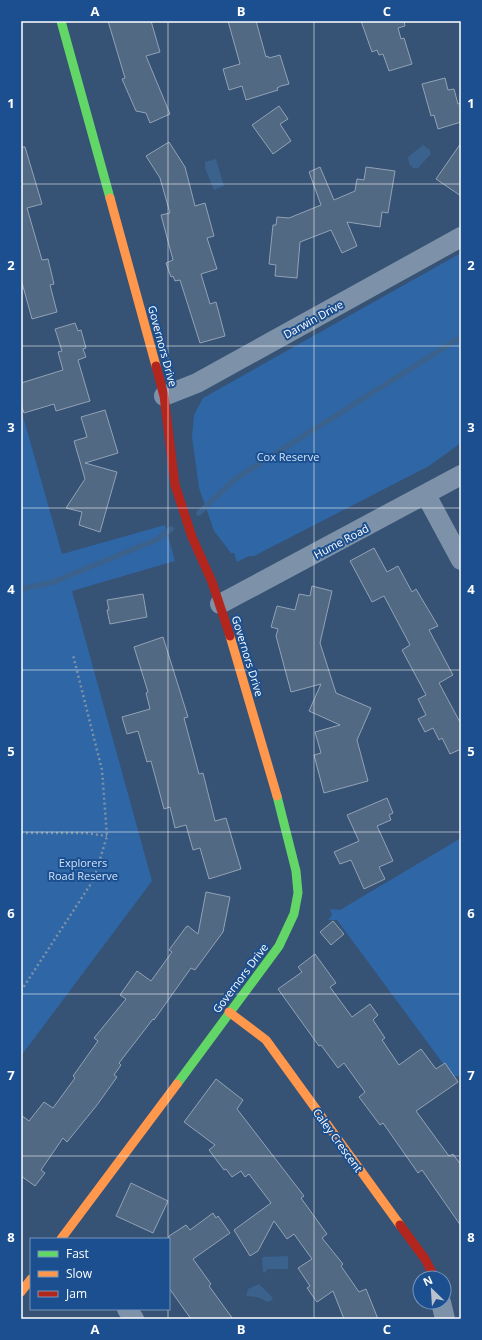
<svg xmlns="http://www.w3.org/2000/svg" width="482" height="1340" font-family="'Open Sans',sans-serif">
  <rect width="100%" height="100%" fill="#365274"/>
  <path fill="#2f66a5" d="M461 253V443L429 466 254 556H249L237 562 234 553H231L214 531 199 488 192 437 194 415 203 398Z
    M21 409 62 554 165 525 175 561 72 591 152 881 21 1056Z
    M461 838V1075L453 1077 337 920H328L332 915 330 909 340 910Z"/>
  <path fill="#3b618d" d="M423 145 430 150 431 154 418 168H413L409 164 408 157Z
    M216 159 224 186 214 190 205 168V162Z
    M288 1256V1269H267L265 1273 263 1272 262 1257Z
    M259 1284 273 1298 272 1300 268 1302 257 1297 246 1296 248 1289Z"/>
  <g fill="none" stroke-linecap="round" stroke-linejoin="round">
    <path stroke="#3b618d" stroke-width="5.5" d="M199 513 235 479 461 337
      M21 589 53 582 156 540 171 529"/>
  </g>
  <path fill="#526984" stroke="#92a2b6" d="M108 21H151L160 52 146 56 170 114 150 123 146 113 136 111 122 79 125 78Z
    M228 21H256L266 57 268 56 269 58 280 55 289 84 281 86 277 88 278 90 246 100 242 86 229 90 223 69 240 64Z
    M361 21H404L405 26 398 28 401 39 404 38 412 64 389 71 383 54 379 55 377 50 372 52Z
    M445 78 448 90 454 89 458 104 461 103V122L438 129 434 115 431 116 422 84Z
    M279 106 288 119 280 124 291 141 273 154 252 125Z
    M169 142 185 167 195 206 205 203 214 236 207 238 217 269 201 274 210 304 216 302 225 336 200 343 180 280 175 281 173 276 171 277 166 263 173 260 161 215 170 213 160 178 146 156Z
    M461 143V196L436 179Z
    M21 147H25L42 204 27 208 42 260 48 259 54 284 50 285 57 312 32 319 21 279Z
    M320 167 334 200 355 191 357 179 364 180 366 167 395 171 388 213 382 212 380 227 347 222 357 246 342 253 331 230 300 242 297 278 275 276 276 265 269 264 273 225H276L277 217 289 218 321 205 309 172Z
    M75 323 78 331 81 330 86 348 83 349 86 357 78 360 90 401 56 411 54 404 24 413 21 404V383L63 370 58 352 62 351 55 329Z
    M105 410 118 453 85 463 117 472 100 532 79 525 82 512 66 508 85 479 74 441 87 437 81 417Z
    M374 548 387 572 398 566 412 592 416 589 438 626 429 630 453 675 439 683 461 724V749L450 754 442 738 439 740 433 728 425 732 418 719 426 715 418 699 426 695 402 650 410 645 384 596 372 602 350 561Z
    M312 586 332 591 320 643 336 693 371 708 357 740 368 781 324 793 314 755 321 753 315 732 340 725 309 711 321 684 291 692 276 636 278 629 271 627 277 606 295 610 299 594 310 596Z
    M143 594 147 617 110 624 107 610H109L107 600Z
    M163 637 188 717 184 718 199 774 203 773 215 821 226 818 241 869 209 879 200 848 193 850 186 825 175 828 170 807 164 809 151 761 147 762 138 731 127 734 122 717 150 709 146 693 148 692 134 647Z
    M387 798 393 813 389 815 391 820 377 826 393 861 379 867 385 879 364 889 351 860 340 864 334 852 359 841 347 815Z
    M206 892 230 897 223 932 195 970 191 968 154 1020 153 1019 119 1063 121 1065 114 1075 117 1077 97 1105 67 1142 63 1138 41 1170 45 1173 35 1186 21 1176V1115L29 1121 44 1102 53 1108 75 1078 73 1076 98 1041 94 1038 126 999 120 995 137 971 151 981 172 952 169 950 186 927 188 926 198 934Z
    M333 921 344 934 331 945 320 932Z
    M315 954 336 983 330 987 352 1017 370 1004 378 1015 373 1020 385 1038 382 1040 399 1065 421 1049 436 1069 445 1063 458 1082 416 1111 449 1156 453 1154 461 1165V1226L422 1170 418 1173 383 1123 380 1125 359 1097 365 1092 344 1063 338 1068 321 1045 319 1046 278 989 302 972 298 967Z
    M216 1079 243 1100 237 1109 304 1196 301 1198 327 1234 322 1238 343 1264 341 1266 359 1292 366 1289 378 1319H344L333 1291 317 1302 307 1288 310 1286 298 1268 312 1259 294 1234 287 1239 274 1221 258 1251 250 1256 234 1230 271 1203 249 1174 245 1177 241 1171 232 1177 226 1169 224 1170 209 1150 215 1145 184 1122Z
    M131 1183 168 1201 153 1233 116 1216Z
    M213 1213 216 1218 218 1216 230 1233 193 1259 211 1284 209 1286 233 1319H191L169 1288V1236L186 1225 190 1230Z"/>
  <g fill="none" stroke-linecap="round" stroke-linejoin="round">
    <path stroke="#7d92a8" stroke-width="2.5" stroke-dasharray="2 3" stroke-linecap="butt" d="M21 833H86L107 836
      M21 991 94 879 107 836 102 770 73 655"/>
    <path stroke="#7d92a8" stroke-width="20" d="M164 396 197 383 461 237
      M426 495 461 560
      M220 604 461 475
      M441 1302 445 1319
      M127 1309 134 1319"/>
    <path stroke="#63d668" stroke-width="9" d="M61 21 110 198
      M177 1084 279 946 294 914 298 893 296 871 277 796"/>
    <path stroke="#ff974d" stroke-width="9" d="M110 198 156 366
      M230 636 277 796
      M229 1012 266 1040 400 1225
      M61 1239 177 1084
      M21 1292 31 1279"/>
    <path stroke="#b3261e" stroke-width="9" d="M156 366 164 396 175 485 192 537 212 582 230 636
      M400 1225 425 1259 435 1278"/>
  </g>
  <path fill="none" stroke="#fff" stroke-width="1" stroke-opacity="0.55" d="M168 21V1239M314 21V1319M21 184H461M21 346H461M21 508H461M21 670H461M21 832H461M21 994H461M21 1156H461M168 1309V1319"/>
  <g text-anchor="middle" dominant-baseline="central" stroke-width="4" stroke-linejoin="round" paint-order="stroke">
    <g font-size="11" fill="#fff" stroke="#1b4f8f">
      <text transform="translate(313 319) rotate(-29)">Darwin Drive</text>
      <text transform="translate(163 346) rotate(75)">Governors Drive</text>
      <text transform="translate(341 541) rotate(-28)">Hume Road</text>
      <text transform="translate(248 656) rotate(73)">Governors Drive</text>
      <text transform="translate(240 978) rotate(-53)">Governors Drive</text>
      <text transform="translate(338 1140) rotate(54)">Caley Crescent</text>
    </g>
    <g font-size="11" fill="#cfe3fa" stroke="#1b4f8f">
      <text x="288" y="456">Cox Reserve</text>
      <text x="83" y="862">Explorers<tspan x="83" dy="13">Road Reserve</tspan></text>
    </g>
  </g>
  <rect width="482" height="1340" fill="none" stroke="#1b4f8f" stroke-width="44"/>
  <rect x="30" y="1238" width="140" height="72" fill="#1b4f8f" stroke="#7695bc"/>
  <rect x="38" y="1251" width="20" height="6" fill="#63d668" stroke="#7695bc"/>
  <text x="66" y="1258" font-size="12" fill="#ffffff">Fast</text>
  <rect x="38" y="1271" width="20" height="6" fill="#ff974d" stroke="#7695bc"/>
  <text x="66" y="1278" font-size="12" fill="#ffffff">Slow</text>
  <rect x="38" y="1291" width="20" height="6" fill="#b3261e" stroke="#7695bc"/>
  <text x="66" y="1298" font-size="12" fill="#ffffff">Jam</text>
  <g transform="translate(432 1290) rotate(335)"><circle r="19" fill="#1b4f8f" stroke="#7695bc"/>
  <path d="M0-3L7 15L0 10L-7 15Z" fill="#b9c2ce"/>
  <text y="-6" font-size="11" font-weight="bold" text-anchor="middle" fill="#ffffff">N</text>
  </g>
  <rect x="22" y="22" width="438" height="1296" fill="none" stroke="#fff" stroke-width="1.5"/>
  <g font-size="13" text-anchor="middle" font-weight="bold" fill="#fff">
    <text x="95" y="16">A</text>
    <text x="241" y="16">B</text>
    <text x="387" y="16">C</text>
    <text x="11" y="108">1</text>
    <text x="471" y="108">1</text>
    <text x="11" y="270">2</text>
    <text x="471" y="270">2</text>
    <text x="11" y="432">3</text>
    <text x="471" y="432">3</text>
    <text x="11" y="594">4</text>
    <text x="471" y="594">4</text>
    <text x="11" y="756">5</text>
    <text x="471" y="756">5</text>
    <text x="11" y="918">6</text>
    <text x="471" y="918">6</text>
    <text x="11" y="1080">7</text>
    <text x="471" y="1080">7</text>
    <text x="11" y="1242">8</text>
    <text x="471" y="1242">8</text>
    <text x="95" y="1334">A</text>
    <text x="241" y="1334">B</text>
    <text x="387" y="1334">C</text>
  </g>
</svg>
